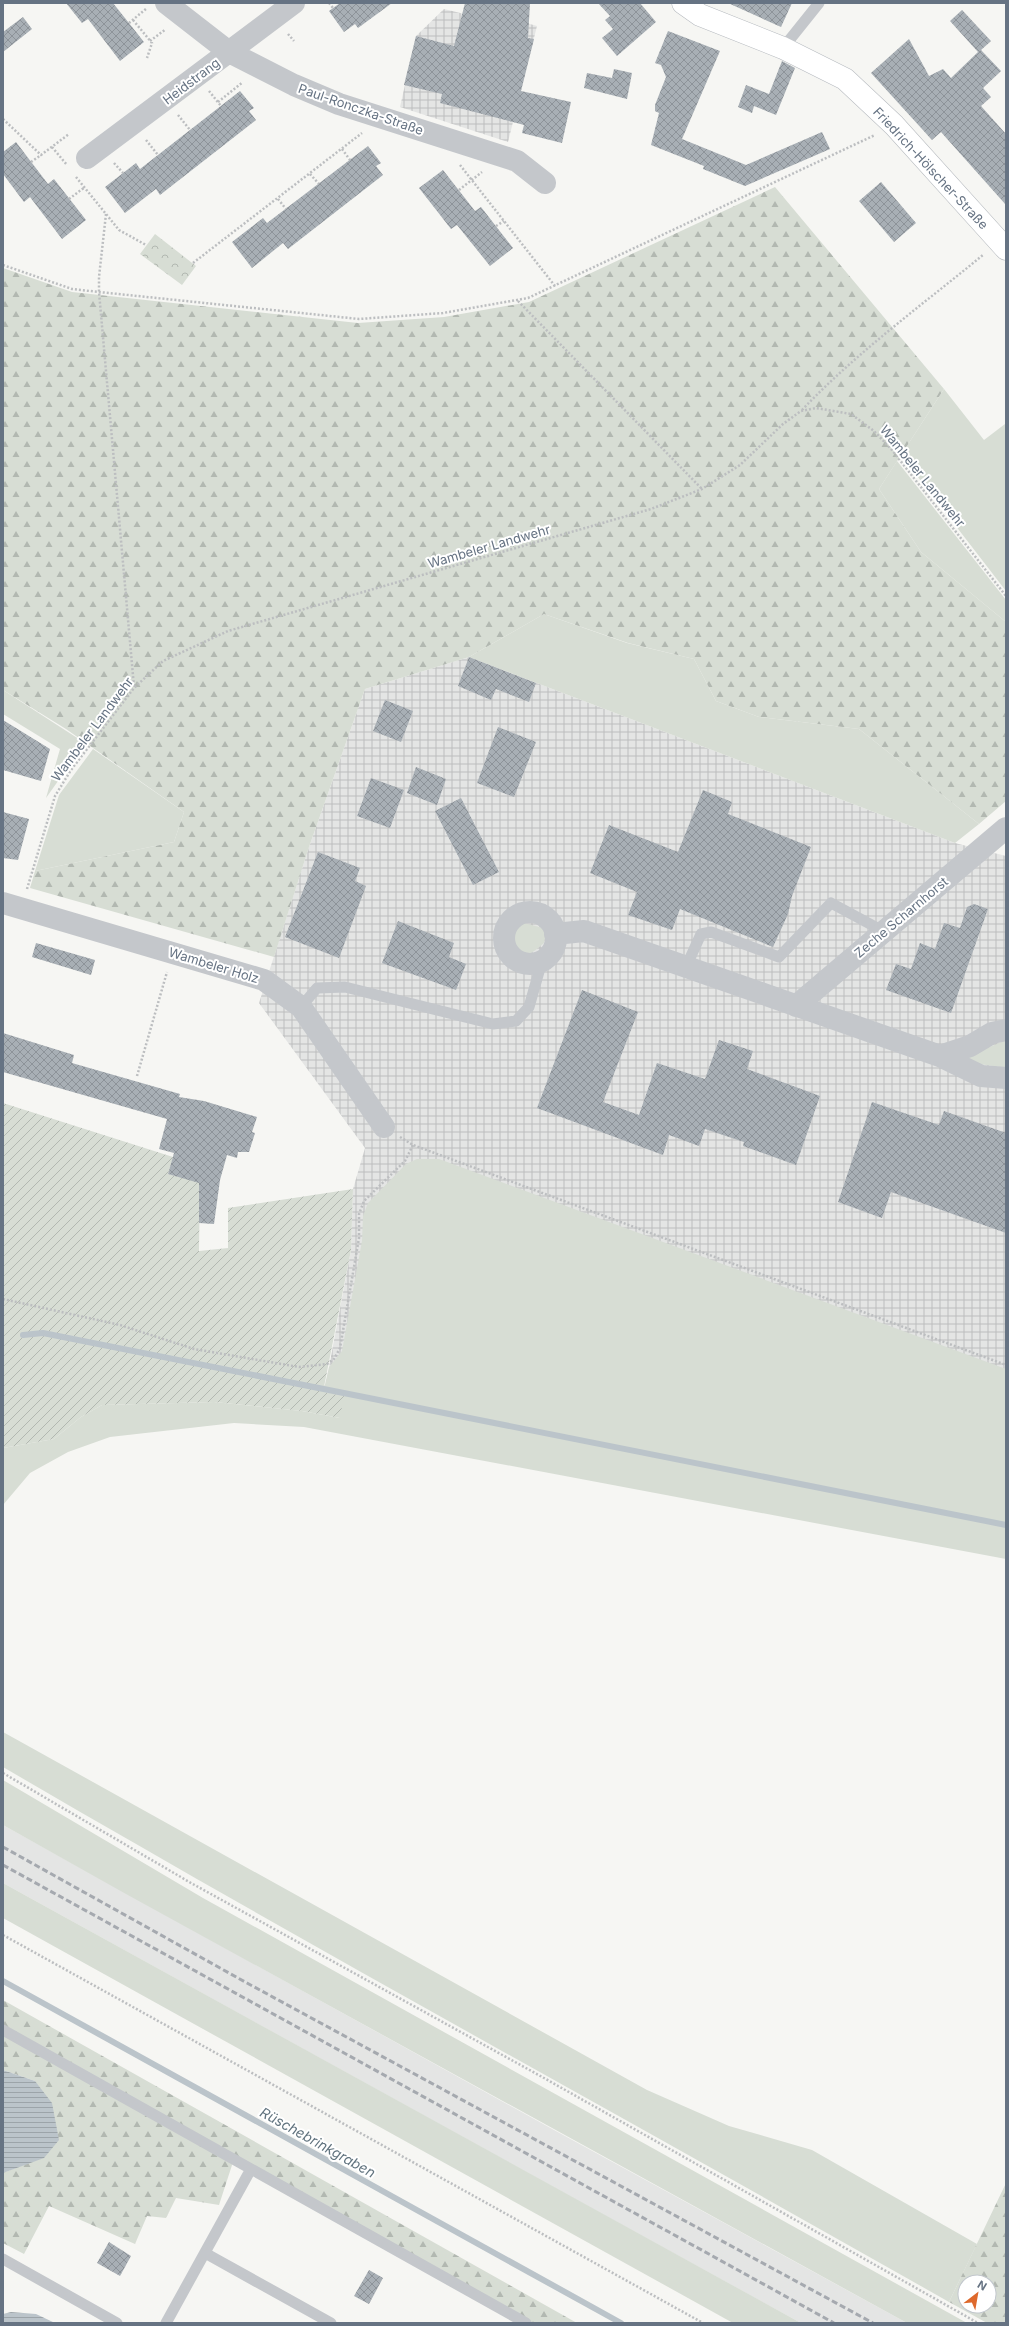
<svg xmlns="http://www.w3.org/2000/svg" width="1009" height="2326" font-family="Inter,sans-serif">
  <defs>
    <pattern id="industrial-grid" width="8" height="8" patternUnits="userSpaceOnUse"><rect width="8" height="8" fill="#e4e5e4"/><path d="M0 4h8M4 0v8" fill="none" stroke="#bdbebe"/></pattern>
    <pattern id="forest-firs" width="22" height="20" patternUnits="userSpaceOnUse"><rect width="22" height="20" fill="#d7ddd4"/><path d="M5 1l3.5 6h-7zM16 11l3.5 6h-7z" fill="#b2b8b1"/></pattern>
    <pattern id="park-crowns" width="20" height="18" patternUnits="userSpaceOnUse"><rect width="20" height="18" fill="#d7ddd4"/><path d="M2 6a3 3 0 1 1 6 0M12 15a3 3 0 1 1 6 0" fill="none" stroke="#b2b8b1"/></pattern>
    <pattern id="garden-furrows" width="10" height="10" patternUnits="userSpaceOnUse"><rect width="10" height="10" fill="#d7ddd4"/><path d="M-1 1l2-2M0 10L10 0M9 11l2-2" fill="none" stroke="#b2b8b1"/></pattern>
    <pattern id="water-rules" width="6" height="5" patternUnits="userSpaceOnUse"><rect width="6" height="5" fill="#bbc4ca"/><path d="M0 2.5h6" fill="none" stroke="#9ca4a9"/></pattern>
    <pattern id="building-cross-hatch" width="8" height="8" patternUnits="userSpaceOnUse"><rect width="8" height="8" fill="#a8afb5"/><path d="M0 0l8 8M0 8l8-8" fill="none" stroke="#8d9399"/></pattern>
  </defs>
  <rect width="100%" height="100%" fill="#f6f6f3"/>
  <path fill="#e4e5e4" d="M3 1825 554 2130 907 2323H801L624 2226 3 1883Z"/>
  <path fill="url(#industrial-grid)" d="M444 9 497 22H523L537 26 508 142 400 107 416 36Z
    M469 657 955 843 1006 856V1500L329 1367 351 1250 353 1189 365 1148 259 1003 309 847 365 689Z"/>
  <path fill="#d7ddd4" d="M944 389 984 440 1005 424 1006 426V591L901 455Z
    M897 461 1006 600V622L921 552 879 489Z
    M544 614 627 643 694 659 716 701 759 717 859 729 979 824 955 843 469 657Z
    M3 690 85 743 46 798 60 749 3 714Z
    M93 749 184 812 174 842 35 871 59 795Z
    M524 923 547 929 544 943C540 946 535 951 531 953 516 958 510 941 514 930Z
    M1006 1040V1068L967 1062 969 1056Z
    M417 1159H439L1006 1369V1559L304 1427 234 1423 110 1437 68 1452 30 1473 3 1505V1448L54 1439 81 1417 102 1405 214 1402 302 1411 340 1418 323 1393 329 1367 342 1351 362 1241 363 1216 368 1203 406 1164Z
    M3 1732 647 2090 729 2126 812 2150 977 2244 949 2302C634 2123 316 1950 3 1767Z
    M3 1780 203 1898 967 2323H907L126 1894 3 1825Z
    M3 1883 801 2323H733L3 1918Z"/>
  <path fill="url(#forest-firs)" fill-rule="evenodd" d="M775 187 944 389 879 489 921 552 1006 622V801L979 824 859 729 759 717 716 701 694 659 628 643 544 614 469 657 365 689 309 847 274 957 30 888 35 871 174 842 184 812 66 729 3 690V268L72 292 358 323 444 317 529 302Z
    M3 2000 577 2323H526L234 2159 219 2205 176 2198 166 2218 147 2216 135 2244 49 2206 24 2254 3 2243V2173L23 2165 35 2081 3 2070Z
    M1006 2183V2323H987L949 2302ZM965 2282H989V2306H965Z"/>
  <path fill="url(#park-crowns)" d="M155 234 196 266 182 285 140 254Z"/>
  <path fill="url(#garden-furrows)" d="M3 1103 173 1157 168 1174 200 1182 199 1251 228 1248V1208L353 1189 351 1250 323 1392 344 1396 340 1418 302 1411 214 1402 102 1405 81 1417 54 1439 3 1448Z"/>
  <path fill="url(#water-rules)" d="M3 2070 35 2081 52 2103 59 2140 44 2158 3 2173Z
    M11 2312 36 2314 55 2323H3V2314Z"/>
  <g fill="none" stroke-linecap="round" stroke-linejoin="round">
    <path stroke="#bbc4ca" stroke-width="6" d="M23 1335 43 1333 1006 1525
      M3 1981 621 2323"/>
  </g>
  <path fill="url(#building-cross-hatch)" d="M66 3H113L144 42 120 61 88 19 82 23Z
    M340 3H392L358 28 355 24 344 32 329 11Z
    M465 3H530L528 38 534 39 521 91 571 102 562 143 522 133 524 125 440 103 442 94 404 85 416 36 454 46Z
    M598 3H640L656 22 617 56 602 38 613 29 605 20 610 16Z
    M728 3H792L781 27Z
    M962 10 991 41 981 50 1001 71 983 88 991 97 981 106 1006 134V205L941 132 932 140 871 73 909 39 929 76 943 69 951 78 978 52 950 21Z
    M23 17 32 29 3 52V32Z
    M668 31 720 51 682 139 746 165 822 132 830 149 745 186 703 169 704 166 651 145 659 113 655 111V105L666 77 661 65 655 63Z
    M782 61 795 68 776 115 754 106 752 113 738 107 746 85 769 94Z
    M614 69 632 73 627 99 584 88 587 73 612 78Z
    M240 91 254 108 249 111 256 120 160 195 156 189 125 213 105 187 136 163 140 169Z
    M16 142 48 184 54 179 86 220 62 239 30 197 24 202 3 174V152Z
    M368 146 381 163 376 166 383 175 288 249 283 243 252 268 232 242 263 218 267 223Z
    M443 170 475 211 481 207 513 248 490 266 457 225 451 229 419 188Z
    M881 182 916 223 894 242 859 201Z
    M469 657 536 683 529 702 496 689 491 700 458 686Z
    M385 700 413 711 401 742 373 731Z
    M3 720 50 749 41 781 3 770Z
    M498 727 536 742 514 797 477 783Z
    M416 767 446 779 437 805 407 793Z
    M371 778 404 790 390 828 357 816Z
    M703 790 732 802 728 814 811 847 792 896 788 914 773 947 680 909 672 930 628 915 637 892 590 873 609 825 678 852Z
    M461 798 499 872 473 885 435 811Z
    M3 812 29 819 18 860 3 858Z
    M318 852 360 868 355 881 366 886 339 958 285 937Z
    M974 904 988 909 951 1013 886 990 896 964 911 969 920 943 935 949 944 923 960 928 967 907Z
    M398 921 454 943 449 957 466 964 456 990 382 963Z
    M36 943 95 960 91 975 32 957Z
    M582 990 638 1012 603 1102 639 1115 657 1063 705 1079 719 1040 753 1051 747 1069 820 1096 796 1165 743 1146 744 1142 705 1129 699 1146 669 1135 663 1155 537 1108Z
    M3 1033 74 1055 72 1063 180 1094 179 1097 204 1101 257 1117 252 1132 255 1133 249 1152H238L237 1158 227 1155 220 1180 214 1224 199 1223V1183L168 1174 174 1153 159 1149 167 1119 3 1072Z
    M872 1102 939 1125 944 1111 1006 1133V1233L891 1192 882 1218 838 1202Z
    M109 2242 131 2256 120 2276 97 2263Z
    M369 2270 383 2278 369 2304 354 2296Z"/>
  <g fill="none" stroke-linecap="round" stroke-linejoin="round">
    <defs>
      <path id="secondary" d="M683 3 700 15 783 48 845 79 894 125 1006 249"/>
    </defs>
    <use href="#secondary" stroke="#b6babf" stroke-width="23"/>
    <path stroke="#bcbec0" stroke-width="2.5" stroke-dasharray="2 2" stroke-linecap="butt" d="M329 3 333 8
      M133 20 152 43 147 58
      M129 23 147 8
      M288 34 294 41
      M150 41 166 29
      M209 91 221 106
      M218 102 243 82
      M178 115 190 130
      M3 119 41 155 69 134
      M146 140 158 155
      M52 147 67 165
      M342 149 350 160
      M31 162 41 155
      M114 163 123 173
      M460 165 555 286
      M310 174 319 184
      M76 177 119 230 146 245
      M459 190 482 172
      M69 199 85 187
      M278 199 286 209
      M106 214 99 277V292L134 687
      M496 226 504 221
      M193 263 362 133
      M3 265 72 289 99 292 359 319 443 313 528 298 875 135
      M518 301 702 489
      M802 410C856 353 922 305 983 255
      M27 889 55 796 71 770 134 688 163 661 228 631 651 509 702 489 740 465 783 424 801 411 816 408 851 414 874 431 892 450 1006 596
      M137 1076 167 972
      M400 1137 413 1145 1006 1365
      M3 1299 120 1325 194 1349 299 1367 327 1364 334 1359 340 1348 359 1238V1214L364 1201 405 1161 413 1145
      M3 1773 191 1883 544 2078 978 2323
      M3 1935 703 2323"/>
    <path stroke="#c4c7cb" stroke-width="11" d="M783 48 819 3
      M686 967 701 934 711 932 779 957 831 903 883 931
      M301 1007 317 988 345 987 493 1024 516 1021 529 1007 542 961
      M3 2030 526 2323
      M205 2253 331 2323
      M3 2259 117 2323
      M166 2323 251 2169"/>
    <path stroke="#c4c7cb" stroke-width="22" d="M166 3 229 52 294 85 339 104 517 161 545 183
      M87 158 294 3
      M3 903 264 980 301 1007 384 1127
      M504 938a26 26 0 1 1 52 0a26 26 0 1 1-52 0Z
      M555 934 584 931 940 1056 981 1076 1006 1078
      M796 1006 1006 828
      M940 1056 970 1046 992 1033 1006 1030"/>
    <use href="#secondary" stroke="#fff" stroke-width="22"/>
    <path stroke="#a5a9af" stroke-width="3" stroke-dasharray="6 3" stroke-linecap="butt" d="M3 1847 247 1983 873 2323
      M3 1865 834 2323"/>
  </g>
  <g text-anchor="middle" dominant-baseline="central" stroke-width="4" stroke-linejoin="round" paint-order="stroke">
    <g font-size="13" fill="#667383" stroke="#fff">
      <text transform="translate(191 81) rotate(-37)">Heidstrang</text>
      <text transform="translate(361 109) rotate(19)">Paul-Ronczka-Straße</text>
      <text transform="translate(931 168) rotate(47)">Friedrich-Hölscher-Straße</text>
      <text transform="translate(923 476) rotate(51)">Wambeler Landwehr</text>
      <text transform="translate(489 546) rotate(-16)">Wambeler Landwehr</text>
      <text transform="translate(92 729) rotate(-53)">Wambeler Landwehr</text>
      <text transform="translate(901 917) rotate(-40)">Zeche Scharnhorst</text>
      <text transform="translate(214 965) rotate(17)">Wambeler Holz</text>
    </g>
    <g font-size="14" font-style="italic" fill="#62747f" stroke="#fff">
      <text transform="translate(318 2142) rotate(29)">Rüschebrinkgraben</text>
    </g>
  </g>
  <rect width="1009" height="2326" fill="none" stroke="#667383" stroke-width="8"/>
  <g transform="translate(977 2294) rotate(31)"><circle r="19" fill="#ffffff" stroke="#c2c7cd"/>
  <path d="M0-3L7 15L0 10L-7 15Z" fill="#de692c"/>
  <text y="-6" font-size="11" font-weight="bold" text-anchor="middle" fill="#667383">N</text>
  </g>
</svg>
